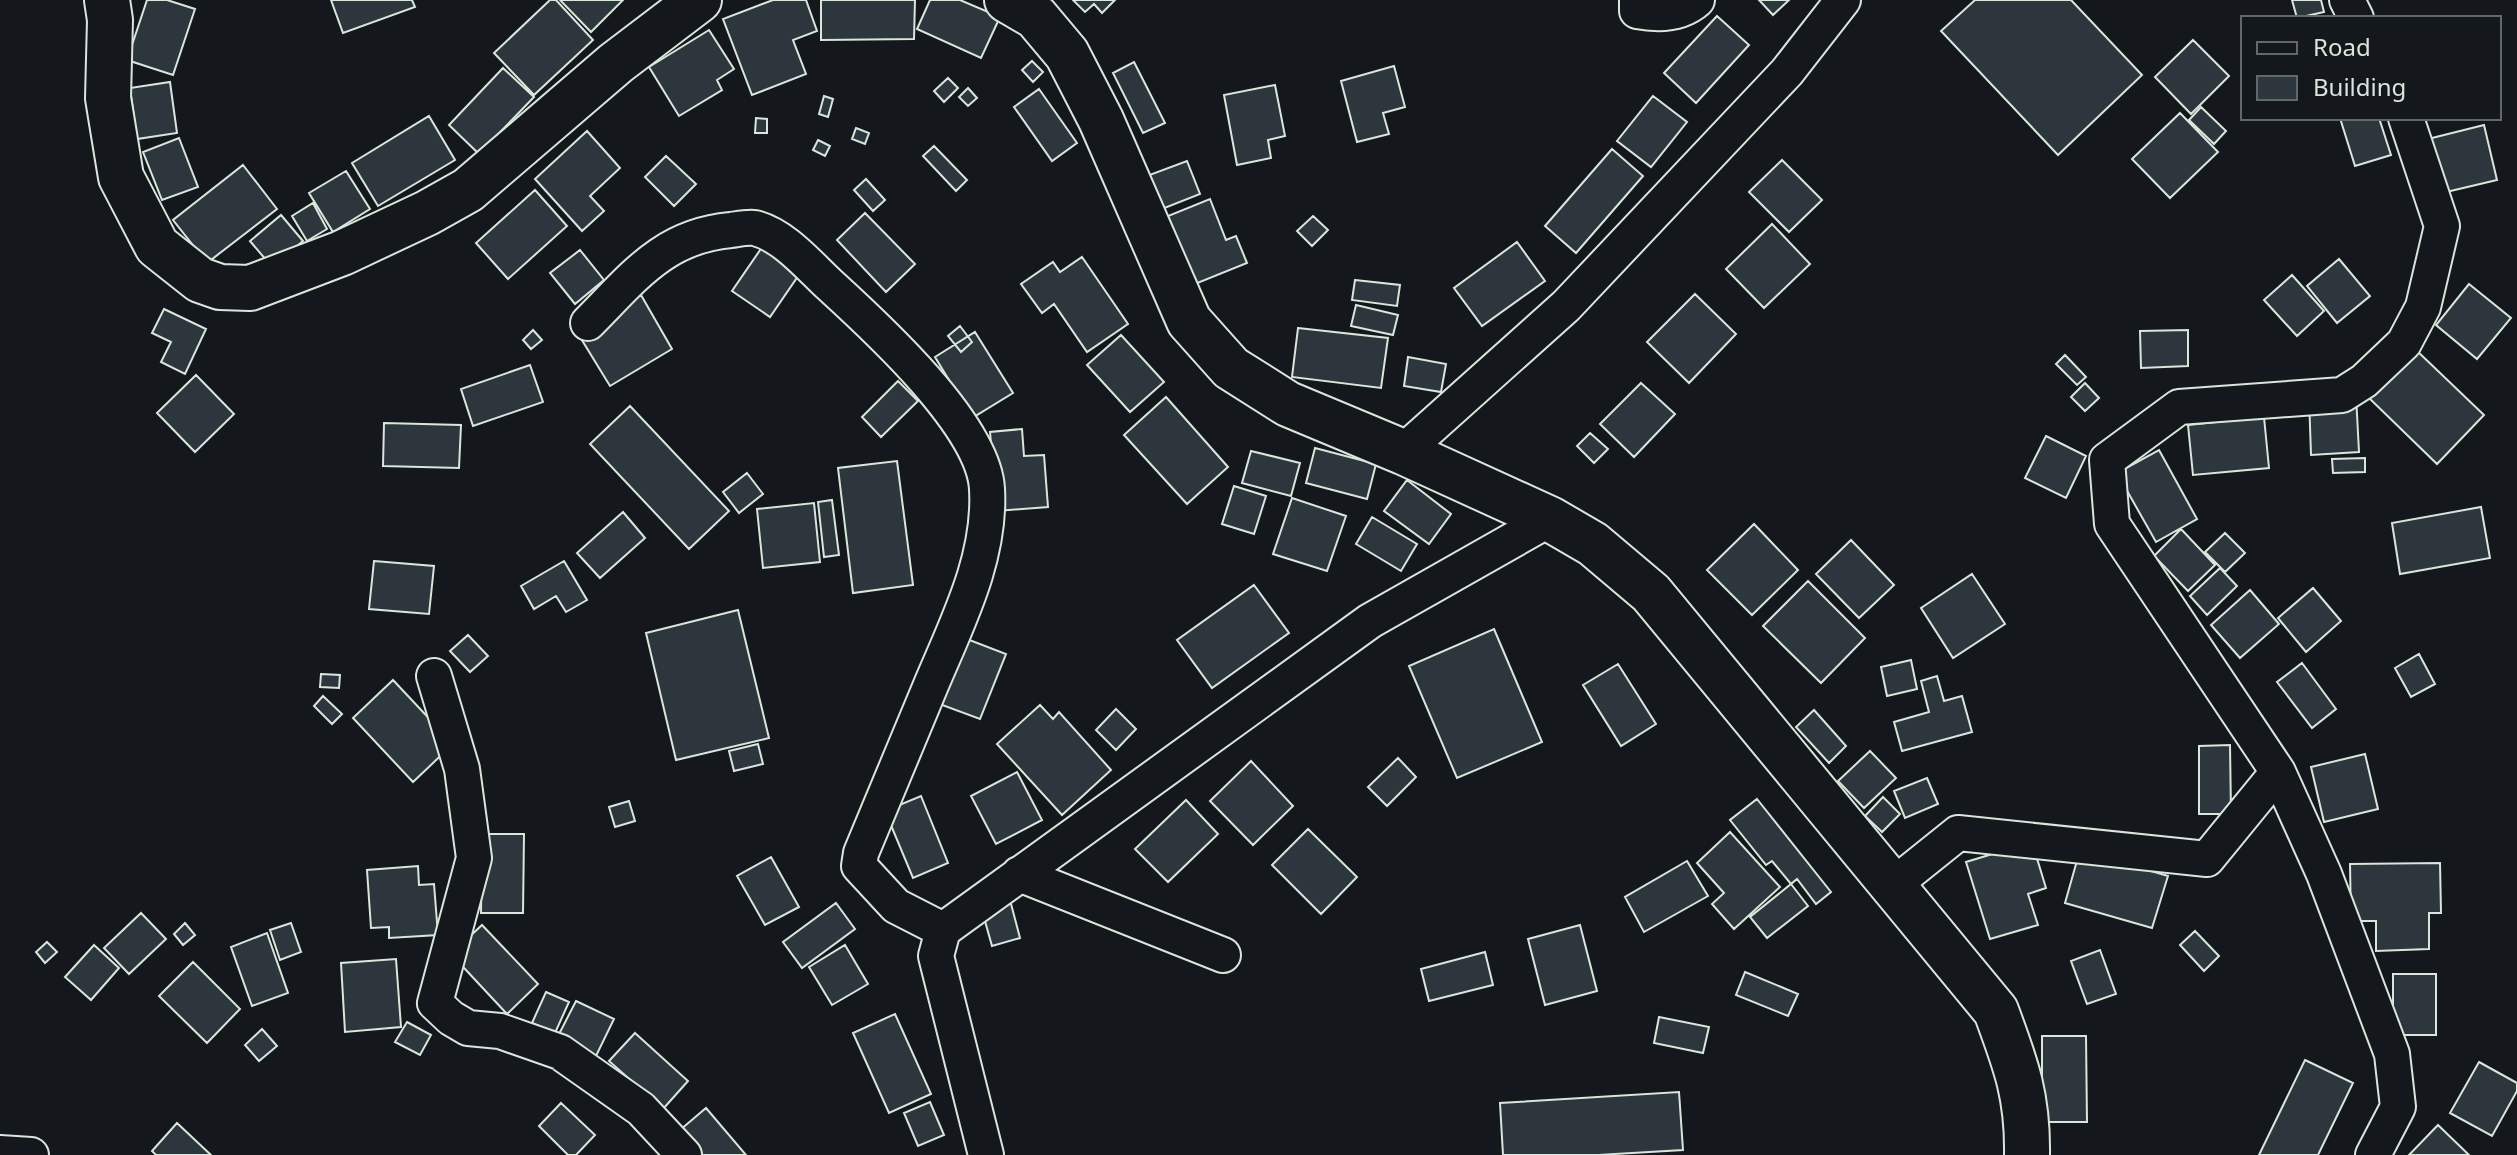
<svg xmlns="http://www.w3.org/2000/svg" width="2517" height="1155" font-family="'Noto Sans',sans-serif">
  <rect width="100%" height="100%" fill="#14181c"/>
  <path fill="#2c363c" stroke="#d8e6dc" stroke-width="2" d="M147 0H167L195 9 173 75 127 60Z
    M331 0H412L415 7 343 33Z
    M550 0H556L593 40 534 95 494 53Z
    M560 0H623L591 32Z
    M773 0H806L817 31 793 40 806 74 752 95 723 19Z
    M821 0H915L914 39 821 40Z
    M930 0H960L1000 17 981 58 917 29Z
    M1073 0H1115L1102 13 1094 4 1085 12Z
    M1759 0H1789L1773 15Z
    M1975 0H2071L2142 75 2058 155 1941 31Z
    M2292 0H2321L2324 12 2297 18Z
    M1717 16 1749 45 1696 103 1664 73Z
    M709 30 734 69 717 80 722 90 679 116 649 67Z
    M2193 40 2229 76 2191 114 2155 77Z
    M1032 61 1043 72 1033 82 1022 70Z
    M1134 62 1165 123 1143 133 1113 73Z
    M1394 66 1405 107 1383 113 1389 134 1357 142 1341 81Z
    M503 68 534 97 479 154 449 125Z
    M948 78 958 88 944 102 934 91Z
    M170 82 177 133 137 139 130 88Z
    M1275 85 1285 136 1268 140 1271 158 1237 165 1224 95Z
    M968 88 977 98 968 106 959 97Z
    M1039 89 1077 143 1052 161 1014 107Z
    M824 96 833 99 828 117 819 114Z
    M1653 96 1687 122 1651 167 1617 141Z
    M2201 107 2226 131 2214 144 2189 120Z
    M2180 113 2218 152 2170 198 2132 159Z
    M429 116 455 160 378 206 352 163Z
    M756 118 767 119V133H755Z
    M2340 118H2379L2391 155 2355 166Z
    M2484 125 2497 180 2442 193 2428 139Z
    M856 128 869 133 865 144 852 139Z
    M587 131 620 168 590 196 604 211 582 231 535 179Z
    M179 138 198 187 162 200 143 152Z
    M818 140 830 146 825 156 813 150Z
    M934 146 967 180 956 191 923 156Z
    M1612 149 1643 176 1576 253 1545 226Z
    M666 156 696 184 674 206 645 177Z
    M1782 160 1822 200 1789 232 1749 192Z
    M1187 161 1200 194 1157 211 1144 177Z
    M243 165 277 209 207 263 173 220Z
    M346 171 370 209 333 232 309 193Z
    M866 179 885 200 873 211 854 190Z
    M535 190 567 226 508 279 476 243Z
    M1210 199 1226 240 1236 236 1247 263 1195 284 1168 216Z
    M313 203 327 229 307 241 292 216Z
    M865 213 915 264 886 292 837 240Z
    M281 215 303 241 272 267 250 241Z
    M1313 216 1328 230 1312 246 1297 231Z
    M1772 224 1810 264 1764 308 1726 269Z
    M769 237 807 263 770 317 732 291Z
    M1517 242 1545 281 1482 326 1454 288Z
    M580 250 604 280 575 304 550 273Z
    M1082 257 1128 324 1087 352 1054 304 1042 313 1021 284 1053 262 1060 272Z
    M2339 259 2370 296 2337 323 2307 286Z
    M2292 275 2324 311 2297 336 2264 300Z
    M1355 280 1400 285 1397 306 1352 300Z
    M2469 284 2511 318 2477 359 2436 325Z
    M1695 294 1736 334 1689 383 1647 342Z
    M641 295 672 349 610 386 577 332Z
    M1356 305 1398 315 1393 335 1351 326Z
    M164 309 206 329 185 374 161 362 171 342 152 333Z
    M960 326 972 342 961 352 948 336Z
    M1298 328 1388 338 1381 388 1292 377Z
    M533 330 542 340 531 349 523 340Z
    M2188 330V366L2141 368 2140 331Z
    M975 332 1013 393 972 418 935 357Z
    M1121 335 1164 382 1130 412 1087 365Z
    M2415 349 2484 415 2437 464 2368 397Z
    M2065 355 2086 377 2077 385 2056 364Z
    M1408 357 1446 364 1441 392 1404 386Z
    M530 365 543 402 473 426 461 389Z
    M196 375 234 414 195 452 157 413Z
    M898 381 918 401 881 437 862 417Z
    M1641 383 1675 414 1634 457 1600 424Z
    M2085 383 2099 398 2085 411 2071 397Z
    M2356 395 2359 452 2311 455 2309 397Z
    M1166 397 1228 467 1187 504 1124 435Z
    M630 406 729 511 689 549 590 444Z
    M2264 417 2269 468 2193 475 2188 425Z
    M384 423 461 425 459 468 383 466Z
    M1022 429 1024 456 1044 455 1048 507 997 511 990 432Z
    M1590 433 1608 449 1594 463 1577 446Z
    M2046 436 2086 456 2066 498 2025 478Z
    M1315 448 1376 464 1367 499 1306 483Z
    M2159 450 2197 519 2156 542 2117 473Z
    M1251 451 1300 463 1291 496 1242 483Z
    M2365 458V472L2333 473 2332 459Z
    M897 461 913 585 853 593 838 468Z
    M747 473 763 494 739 513 723 492Z
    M1407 480 1451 514 1429 544 1384 511Z
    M1234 486 1266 496 1254 534 1222 524Z
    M1292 498 1346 516 1327 571 1273 554Z
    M832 500 839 555 824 557 818 502Z
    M814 503 820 562 763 568 757 509Z
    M2481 507 2490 558 2400 574 2392 523Z
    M623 512 645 538 600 578 577 553Z
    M1372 517 1417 544 1401 571 1356 544Z
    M1754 524 1798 570 1752 615 1707 570Z
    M2181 529 2215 565 2188 591 2154 556Z
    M2225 533 2245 553 2225 572 2205 552Z
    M1851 540 1894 585 1859 618 1816 574Z
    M374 561 434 566 429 614 369 609Z
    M564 561 587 600 566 612 556 596 534 609 521 586Z
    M2220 568 2237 586 2207 615 2190 596Z
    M1972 574 2005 624 1953 658 1921 608Z
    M1808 581 1865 638 1821 683 1763 626Z
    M1254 585 1289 633 1212 688 1177 640Z
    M2313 588 2341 621 2306 652 2278 618Z
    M2250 590 2279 624 2240 658 2211 625Z
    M738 610 769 738 676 760 646 633Z
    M1494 629 1542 742 1457 778 1409 666Z
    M468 635 488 656 470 672 450 651Z
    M959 636 1006 654 980 719 934 702Z
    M2419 654 2435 684 2411 697 2395 668Z
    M1911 660 1917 689 1887 696 1881 667Z
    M2302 663 2336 709 2312 728 2277 682Z
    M1618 664 1656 724 1621 746 1583 685Z
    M321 674 340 675 339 688 320 687Z
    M1937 676 1944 701 1962 696 1972 732 1902 751 1894 722 1929 712 1921 681Z
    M393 680 453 744 413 782 353 718Z
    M323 696 342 714 332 724 314 706Z
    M1040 705 1053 719 1059 712 1111 770 1062 815 997 744Z
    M1116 709 1136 729 1116 750 1096 730Z
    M1814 710 1846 746 1829 763 1796 727Z
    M758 744 763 764 734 771 729 751Z
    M2230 745 2231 814H2199V746Z
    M1870 751 1896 778 1864 808 1838 781Z
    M2365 754 2378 809 2324 822 2311 767Z
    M1398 758 1416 777 1387 806 1368 787Z
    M1251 761 1293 806 1253 845 1210 801Z
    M1017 772 1042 820 996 844 971 796Z
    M1927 778 1938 804 1905 818 1894 791Z
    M921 796 948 863 913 878 885 811Z
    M1883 797 1900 814 1882 832 1865 816Z
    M1757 799 1831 892 1816 904 1797 879 1791 884 1772 861 1766 865 1730 820Z
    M1186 800 1218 834 1168 882 1135 849Z
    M629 801 635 821 615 827 609 807Z
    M1308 829 1357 877 1321 914 1272 865Z
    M1730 832 1780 887 1734 929 1712 904 1724 893 1697 863Z
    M482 834H524L523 913H481Z
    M2032 842 2046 888 2028 894 2038 925 1990 939 1966 862Z
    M2080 850 2168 876 2152 928 2065 903Z
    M771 857 799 907 765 925 737 876Z
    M1687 861 1708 896 1644 932 1625 897Z
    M2440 863 2441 913H2429V949L2376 951V921H2351L2350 864Z
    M418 866 419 885 434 884 438 935 389 938V927L371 928 367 870Z
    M1791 884 1808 906 1767 938 1750 917Z
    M1010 900 1020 938 992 946 981 907Z
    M836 903 855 929 802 968 783 942Z
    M141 913 166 939 129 974 104 948Z
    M185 923 195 935 183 945 174 934Z
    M291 923 301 952 280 960 270 930Z
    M482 925 538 984 507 1014 451 954Z
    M1580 925 1597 991 1545 1005 1528 939Z
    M2195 931 2219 956 2204 971 2180 945Z
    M267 933 288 993 252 1006 231 947Z
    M47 942 57 952 45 963 36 952Z
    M94 945 119 968 91 1000 65 977Z
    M845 945 868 984 832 1005 809 967Z
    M2100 950 2116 994 2087 1004 2071 961Z
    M1485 952 1493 985 1429 1001 1421 969Z
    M396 959 401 1027 345 1032 341 963Z
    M193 962 240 1009 207 1043 159 996Z
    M1745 972 1798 994 1788 1016 1736 995Z
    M2393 974H2436V1035H2393Z
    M546 992 569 1002 555 1033 532 1023Z
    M576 1001 614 1019 596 1056 557 1038Z
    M895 1014 931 1094 889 1113 853 1033Z
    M1659 1017 1709 1027 1703 1053 1654 1043Z
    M407 1022 431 1035 420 1055 395 1042Z
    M262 1029 277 1046 259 1061 245 1045Z
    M635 1033 688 1081 663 1109 609 1061Z
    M2042 1036H2086L2087 1122H2042Z
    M2305 1060 2353 1083 2318 1155H2259Z
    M2479 1062 2517 1083V1091L2492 1136 2450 1113Z
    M1679 1092 1683 1150 1598 1155H1503L1500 1103Z
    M930 1102 944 1135 918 1146 904 1113Z
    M561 1103 595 1135 576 1155H568L539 1126Z
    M706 1108 746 1155H701L680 1130Z
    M177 1123 211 1155H156L152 1151Z
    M2438 1125 2469 1155H2409Z"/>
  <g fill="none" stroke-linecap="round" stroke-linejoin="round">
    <defs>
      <path id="street" d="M1637 0V11C1658 15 1680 15 1697 0
        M2347 0 2356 18
        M588 323C633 278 663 236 731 230 738 229 748 227 755 228 785 236 809 266 831 286 877 328 984 426 987 489 991 558 957 623 931 685 908 741 884 797 861 853L859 866 896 906 943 930
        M1403 452 1566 306 1787 72 1843 0
        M434 676 462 769 474 858 435 1003 451 1018 468 1028 500 1031 560 1052 641 1109 684 1155
        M2278 772 2324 874 2392 1054 2398 1107 2373 1155
        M1019 874 1223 955
        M1892 886 1958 833 2207 859 2278 772 2112 524 2107 460 2179 407 2342 395 2364 381 2404 343 2423 307 2442 226 2406 118
        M0 1153 31 1155
        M986 1155 936 956 943 930 1370 621 1550 519"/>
      <path id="highway" d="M107 0 110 20 108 98 121 177 157 246 200 280 220 287 250 288 342 253 427 213 468 190 616 63 699 0
        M1007 0 1036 17 1067 54 1101 120 1189 321 1231 368 1288 404 1403 452 1550 519 1593 544 1651 593 1996 1011C2016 1065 2028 1096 2027 1155"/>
    </defs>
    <use href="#street" stroke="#d8e6dc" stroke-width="38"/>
    <use href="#highway" stroke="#d8e6dc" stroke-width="48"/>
    <use href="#street" stroke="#14181c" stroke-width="34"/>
    <use href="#highway" stroke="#14181c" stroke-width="44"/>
  </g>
  <rect x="2241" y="16" width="260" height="104" fill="#14181c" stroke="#626a69" stroke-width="2"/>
  <rect x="2257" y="42" width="40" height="12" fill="#14181c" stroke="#626a69" stroke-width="2"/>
  <text x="2313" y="56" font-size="24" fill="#d8e6dc">Road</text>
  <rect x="2257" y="76" width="40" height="24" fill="#2c363c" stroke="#626a69" stroke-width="2"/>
  <text x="2313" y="96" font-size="24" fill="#d8e6dc">Building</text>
</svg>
